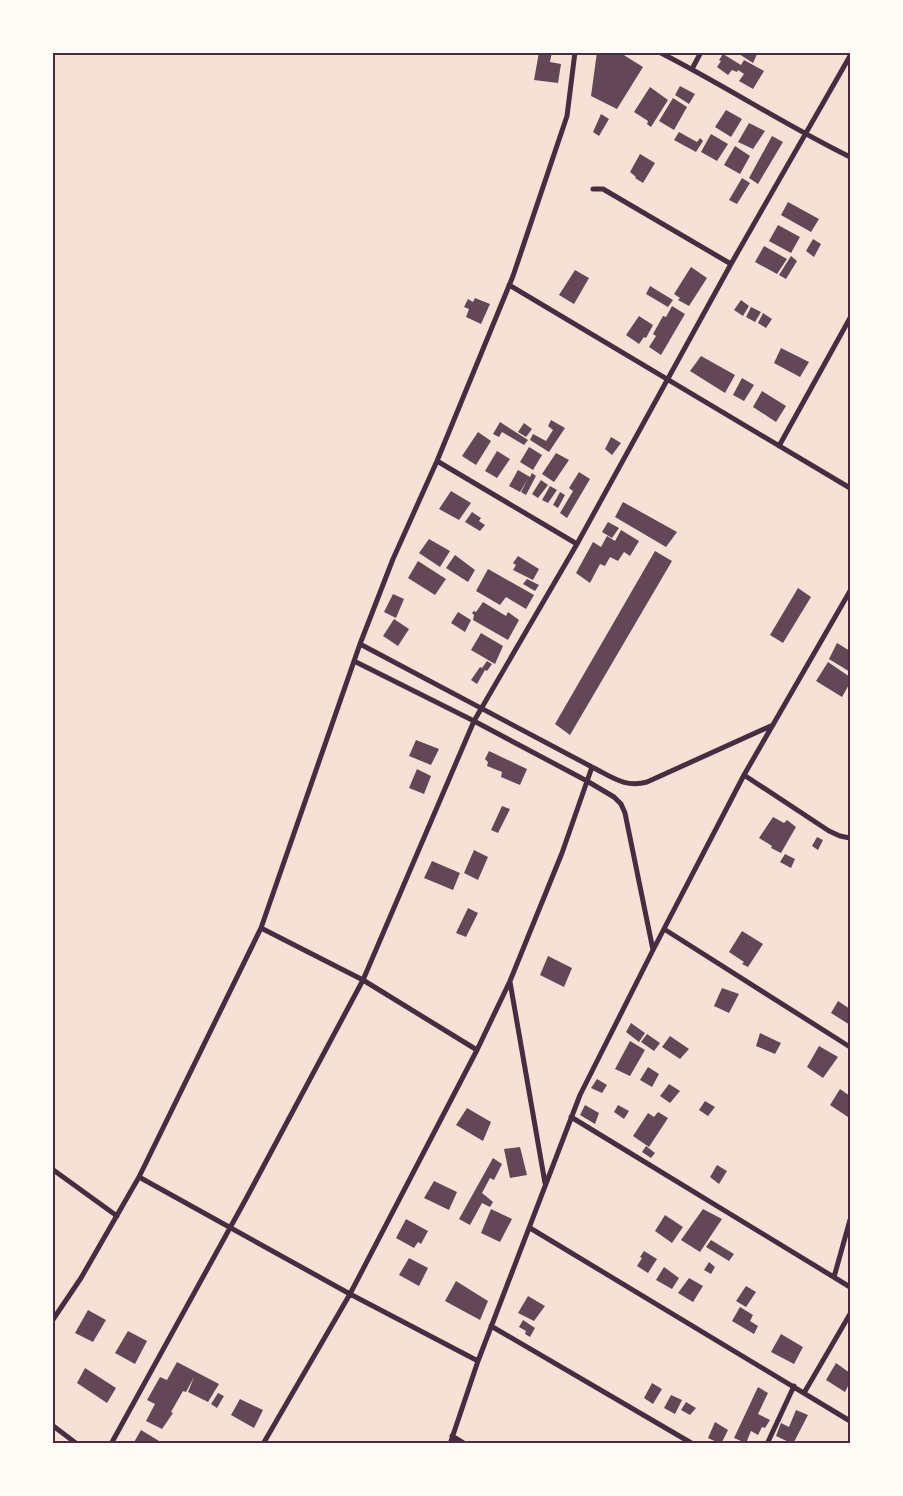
<svg xmlns="http://www.w3.org/2000/svg" width="903" height="1496" font-family="Barlow,sans-serif">
  <rect width="100%" height="100%" fill="#f7e1d7"/>
  <path fill="#644757" d="M539 52H552L550 62 561 64 558 83 534 80Z
    M597 52H619L643 67 617 109 591 96Z
    M736 52H758L753 63Z
    M723 54 741 65 744 60 764 71 753 89 739 81 744 74 738 70 737 72 732 70 728 75 717 67 721 61 719 60Z
    M680 86 695 94 689 104 675 95Z
    M650 87 668 100 651 127 647 124 648 121 634 112Z
    M673 98 687 107 674 130 659 121Z
    M726 110 742 119 731 137 715 127Z
    M601 114 609 119 599 136 593 132Z
    M749 123 765 131 753 149 738 142Z
    M679 132 697 142 700 138 703 141 696 152 674 140Z
    M711 134 728 144 717 161 701 152Z
    M772 136 783 142 758 184 749 178Z
    M735 146 750 156 740 174 724 165Z
    M640 154 655 163 643 183 635 178 636 177 630 172Z
    M742 178 750 183 737 204 729 200Z
    M788 202 819 219 811 232 781 215Z
    M778 225 800 237 791 253 769 241Z
    M813 239 821 244 814 257 806 251Z
    M764 246 787 259 777 274 755 262Z
    M791 256 797 261 786 279 779 275Z
    M691 267 707 278 689 306 678 300 680 298 674 294Z
    M575 270 589 278 574 304 559 295Z
    M650 286 673 300 668 307 646 294Z
    M475 298 490 304 481 324 466 317 469 309 464 307 468 299 473 302Z
    M741 300 749 306 743 316 734 310Z
    M672 306 685 314 661 355 649 347 656 336 653 334 663 316 666 317Z
    M751 307 761 312 755 322 746 317Z
    M763 313 772 319 766 328 758 323Z
    M639 316 653 325 646 338 644 337 639 344 626 335Z
    M781 348 809 362 800 377 774 363Z
    M701 356 735 375 725 393 690 371Z
    M742 378 754 385 744 401 733 395Z
    M762 391 786 406 776 422 753 407Z
    M551 420 565 428 549 452 530 440 533 434 546 441 553 430 548 426Z
    M500 422 528 440 524 445 502 432 499 437 493 434Z
    M524 423 532 429 526 437 518 432Z
    M478 432 491 441 476 465 462 456Z
    M611 437 621 443 612 455 605 449Z
    M529 447 542 455 533 470 520 462Z
    M497 451 510 459 497 478 485 471Z
    M556 453 569 460 554 482 542 474Z
    M518 470 530 477 532 473 536 476 526 495 521 492 528 479 520 492 509 486Z
    M579 472 590 479 567 518 560 513 573 491 569 488Z
    M541 480 548 485 538 498 532 494Z
    M550 486 557 490 548 503 542 500Z
    M451 491 471 503 459 520 439 509Z
    M560 492 565 495 558 508 553 505Z
    M623 502 677 532 666 547 615 517Z
    M472 512 481 518 479 521 485 525 480 531 465 522Z
    M608 522 619 528 612 538 602 532Z
    M621 530 639 541 630 556 624 552 618 561 610 557 605 566 600 564 590 583 576 573 593 542 601 547 607 536 615 541Z
    M429 539 450 551 440 567 419 553Z
    M655 551 672 561 570 735 555 724Z
    M455 555 475 570 468 582 446 568Z
    M518 556 539 569 533 580 513 570 516 565 513 563Z
    M418 561 446 579 435 595 408 578Z
    M488 569 534 595 526 609 506 597 500 605 476 591Z
    M527 579 539 585 535 591 523 584Z
    M798 588 811 597 783 643 770 635Z
    M393 594 404 599 396 618 384 612Z
    M483 602 506 616 508 612 519 620 508 640 473 620 474 615 472 613 474 611 476 612Z
    M458 612 471 620 465 632 451 623Z
    M394 619 409 629 398 646 383 636Z
    M481 633 503 646 495 664 471 650Z
    M837 643 850 651V672L829 659Z
    M487 661 492 664 487 671 485 670 477 684 471 680 480 667 482 668Z
    M828 662 850 677V683L842 697 816 681Z
    M416 740 439 749 431 765 409 756Z
    M489 751 527 769 520 785 501 777 502 772 487 766 488 762 485 759Z
    M417 769 431 776 424 794 409 788Z
    M502 806 510 809 498 833 491 830Z
    M773 817 784 823 787 820 796 827 781 853 771 848 772 846 759 838Z
    M817 837 823 840 818 850 812 846Z
    M474 850 488 857 478 880 464 873Z
    M785 854 795 859 791 868 780 862Z
    M432 861 460 873 453 890 424 878Z
    M468 908 478 913 466 937 456 933Z
    M742 931 763 944 748 967 742 964 744 962 729 952Z
    M548 956 572 968 564 987 540 975Z
    M722 988 739 994 729 1013 714 1006Z
    M838 1001 850 1009V1025L831 1013Z
    M631 1023 645 1033 639 1042 626 1032Z
    M760 1033 781 1043 775 1054 756 1046Z
    M647 1034 660 1043 654 1051 641 1042Z
    M670 1036 689 1049 680 1059 662 1047Z
    M630 1041 645 1050 630 1076 615 1069Z
    M819 1046 838 1057 823 1078 807 1067Z
    M648 1067 659 1074 652 1087 640 1080Z
    M597 1079 607 1085 602 1093 591 1088Z
    M669 1084 680 1091 670 1103 660 1096Z
    M840 1089 850 1096V1114L848 1117 830 1105Z
    M705 1101 715 1107 708 1116 699 1110Z
    M585 1105 599 1113 595 1124 580 1115Z
    M618 1105 629 1111 624 1119 614 1112Z
    M467 1108 491 1122 483 1141 456 1125Z
    M658 1112 668 1118 649 1147 633 1136 648 1113 654 1117Z
    M646 1146 655 1153 651 1158 642 1152Z
    M520 1147 527 1175 510 1178 504 1149Z
    M493 1158 502 1164 494 1180 490 1178 482 1193 493 1202 490 1207 482 1203 470 1225 459 1219Z
    M717 1165 727 1171 719 1184 710 1177Z
    M434 1181 457 1192 449 1210 424 1198Z
    M491 1209 512 1219 500 1242 481 1233Z
    M703 1209 722 1219 700 1252 681 1240Z
    M665 1215 683 1227 672 1243 655 1231Z
    M406 1219 428 1231 421 1244 418 1242 414 1248 396 1238Z
    M711 1240 734 1254 729 1261 706 1247Z
    M644 1251 657 1259 648 1273 637 1266 642 1258 640 1257Z
    M409 1258 428 1268 419 1286 399 1275Z
    M709 1262 715 1267 711 1274 704 1270Z
    M664 1267 679 1278 672 1289 656 1280Z
    M689 1278 703 1286 693 1302 678 1293Z
    M456 1281 488 1301 480 1320 445 1301Z
    M746 1286 756 1292 746 1307 736 1301Z
    M528 1296 545 1306 534 1321 518 1313Z
    M740 1307 753 1315 750 1321 758 1326 754 1334 732 1321Z
    M88 1310 106 1320 93 1342 75 1333Z
    M523 1320 535 1328 530 1337 525 1334 526 1331 519 1327Z
    M128 1331 147 1341 135 1364 115 1353Z
    M781 1334 803 1347 794 1364 771 1352Z
    M177 1362 219 1384 208 1402 188 1392 194 1377 186 1392 183 1391 171 1412 173 1413 162 1429 146 1421 155 1404 147 1400 160 1377 167 1380Z
    M836 1363 850 1373V1382L845 1392 826 1380Z
    M85 1368 116 1388 107 1403 77 1383Z
    M652 1383 662 1389 653 1404 644 1398Z
    M758 1387 768 1393 758 1414 770 1420 765 1428 762 1427 758 1435 751 1431 746 1443 734 1438Z
    M218 1393 224 1396 217 1408 211 1404Z
    M671 1395 682 1400 675 1414 664 1408Z
    M240 1399 263 1410 254 1428 231 1415Z
    M686 1402 696 1408 690 1415 681 1410Z
    M796 1410 808 1415 793 1444 776 1436 781 1423 789 1427Z
    M715 1422 728 1430 721 1444 708 1438Z
    M141 1430 164 1444H133Z"/>
  <g fill="none" stroke-linecap="round" stroke-linejoin="round">
    <path stroke="#4a2c40" stroke-width="5" d="M659 52C724 85 785 125 850 157
      M692 69 701 52
      M593 189H603L731 264
      M509 285 850 488
      M779 446 850 318
      M437 461 577 544
      M360 644 592 767C612 777 625 788 647 782L773 725
      M354 661 474 721 587 781 614 797 621 804 625 813 653 950
      M744 775 829 831 840 836 850 838
      M261 928 363 980 477 1050
      M664 929 850 1047
      M510 982 545 1183
      M571 1117 850 1287
      M52 1169 117 1216
      M139 1177 350 1294 478 1361
      M530 1228 850 1421
      M834 1277 850 1220
      M52 1321 81 1278 139 1177 261 928 360 644 393 559 437 461 513 276 567 116 575 52
      M491 1326 693 1444
      M804 1393 850 1314
      M52 1425 77 1444
      M452 1436 465 1444
      M111 1444 247 1197 363 980 474 721 577 544 731 264 850 56
      M263 1444 350 1294 477 1050 510 981 562 853 592 767
      M450 1444 478 1361 580 1095 653 950 744 775 850 591
      M767 1444 794 1386"/>
  </g>
  <rect width="903" height="1496" fill="none" stroke="#fffaf5" stroke-width="108"/>
  <rect x="54" y="54" width="795" height="1388" fill="none" stroke="#4a2c40" stroke-width="2"/>
</svg>
